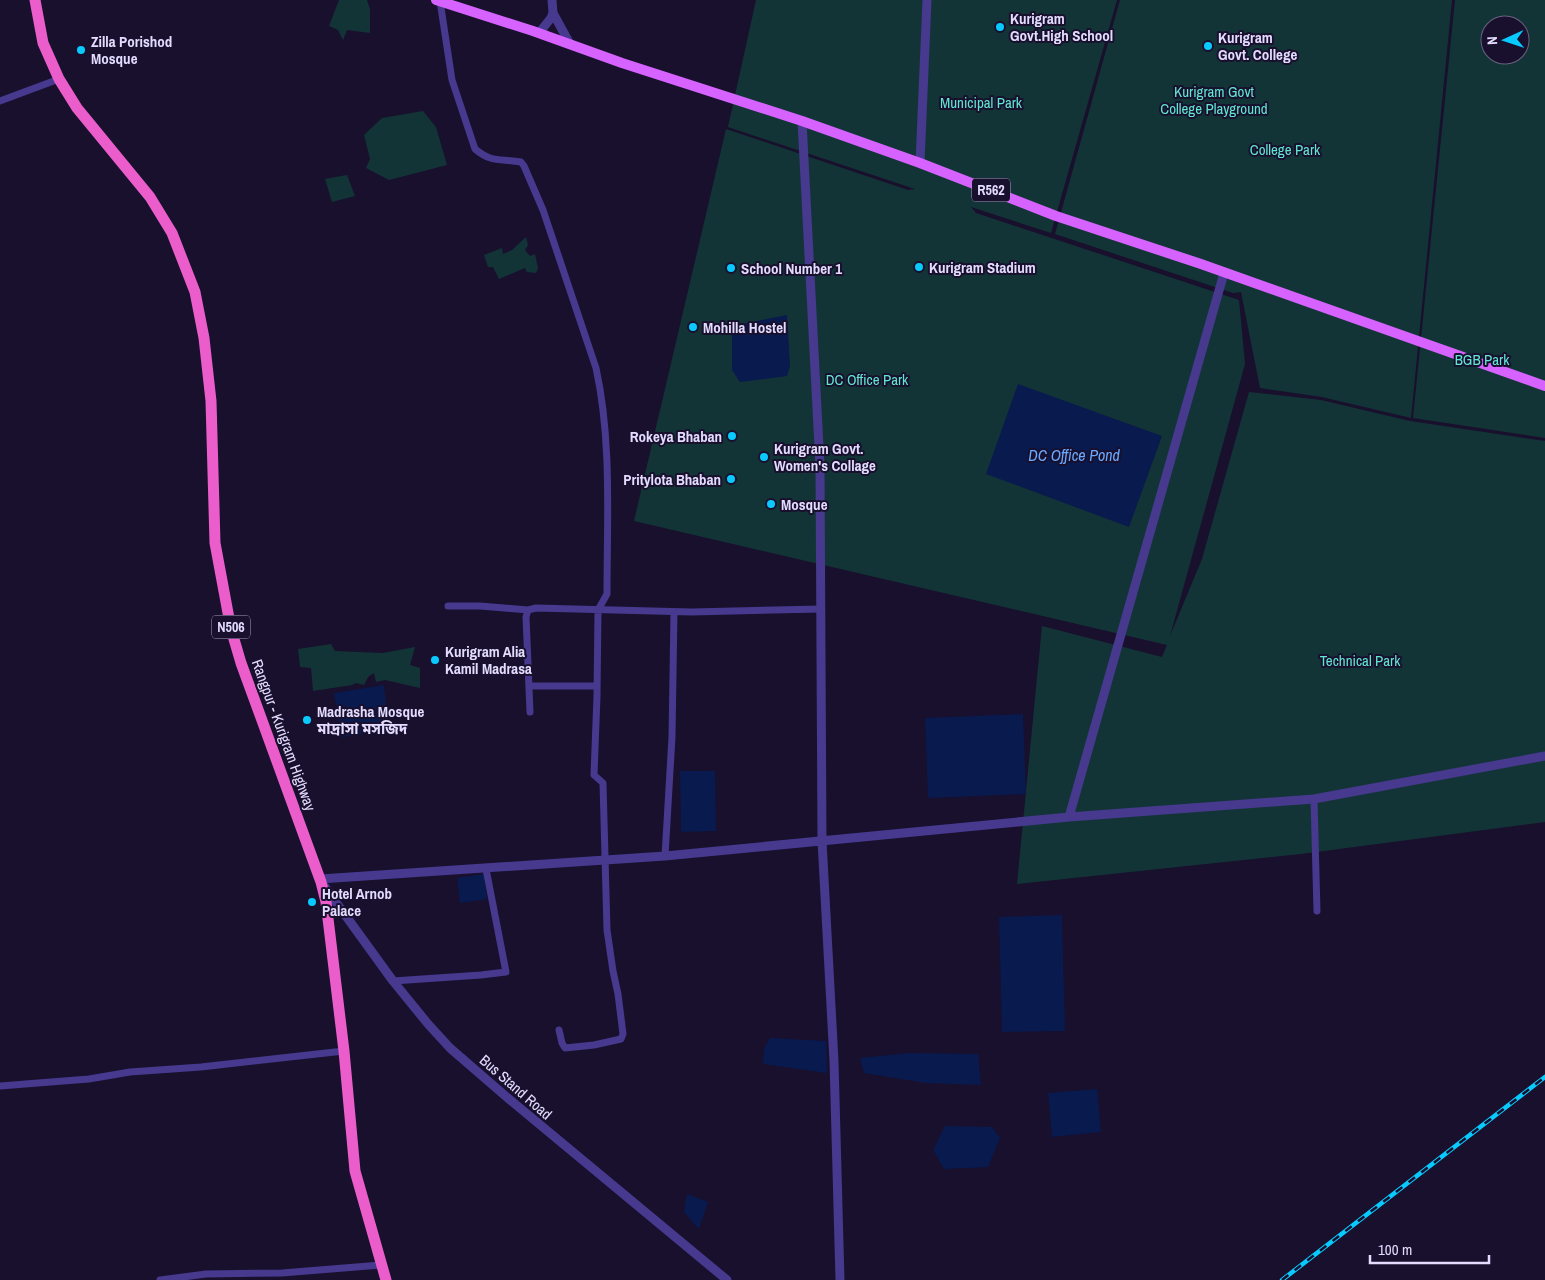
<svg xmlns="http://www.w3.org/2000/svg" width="1545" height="1280" font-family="'Archivo Narrow','Noto Sans Bengali',sans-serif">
  <rect width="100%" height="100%" fill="#18102d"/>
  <path fill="#133437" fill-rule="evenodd" d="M339 0H367L370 9V33L347 30 343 40 338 30 329 26Z
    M756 0H1117L1051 233 971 207 976 213 1239 300 1245 364 1170 636 1202 559 1249 392 1321 400 1410 421 1545 441V822L1301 854 1017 884 1042 626 1162 657 1167 645 634 521 726 129 908 190 915 189 728 127Z
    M1120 0H1452L1411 418 1322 397 1260 388 1241 292 1233 293 1055 234Z
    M1455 0H1545V438L1413 418ZM1490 25H1520V55H1490Z
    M423 111 436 127 447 165 389 180 366 168 370 159 364 135 382 118Z
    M347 175 355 196 332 202 325 179Z
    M526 237 528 245 525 250 530 256 535 254 538 268 536 273 527 272 525 268 499 279 493 267H488L484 255 502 248 503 254 512 250Z
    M331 644 335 651 383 653 415 647 410 665 420 668V688L385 680 376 682 374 673 368 677 364 685 356 683 352 685 313 691 311 668 300 667 298 649Z"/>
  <path fill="#081a4e" d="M787 315 790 366 787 376 740 382 732 370V326Z
    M1018 384 1162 436 1129 527 986 474Z
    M384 685 389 731 341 737 334 693Z
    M1023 714 1026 794 928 798 925 718Z
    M680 771H715L716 831 681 832Z
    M484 874 487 899 460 903 457 878Z
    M1062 915 1065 1031 1002 1032 999 917Z
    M770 1038 826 1041 827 1073 763 1064 764 1049Z
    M908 1053 978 1054 981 1085 926 1083 864 1073 860 1058Z
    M1097 1089 1101 1132 1052 1137 1048 1093Z
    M945 1126 992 1127 1000 1138 988 1167 944 1169 933 1150Z
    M687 1194 708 1202 699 1229 684 1212Z"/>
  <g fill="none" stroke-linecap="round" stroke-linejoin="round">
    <path stroke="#46398e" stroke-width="7" d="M440 1 452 80 475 149C493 164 501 158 521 162L524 166 543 210 596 368C612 441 607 519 607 594L598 610 597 696 594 775 603 783 607 930 613 971 618 994 623 1034 621 1039 594 1045 565 1048 562 1043 559 1030
      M0 101 59 79
      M448 606H480L528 610
      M529 686H597
      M530 712 526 617 528 610 536 608 692 612 821 609
      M1314 799 1317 911
      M665 856 672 737 674 612
      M393 981 481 975 506 972 486 869
      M0 1086 89 1079 130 1072 201 1067 344 1051
      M160 1280 206 1274 282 1273 381 1265"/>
    <path stroke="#46398e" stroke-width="9" d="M552 0 553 13 570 44
      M539 33 551 18 553 13
      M802 121 820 466 822 841 834 1061 840 1280
      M920 163 927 0
      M1069 817 1224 273
      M320 879 665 856 1069 817 1314 799 1545 756
      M322 883 393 981 428 1024 450 1048 509 1099 727 1280"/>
    <path stroke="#d663ff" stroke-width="10" d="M436 0 533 31 622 63 802 121 920 163 1056 216 1201 264 1545 386"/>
    <path stroke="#ea5dca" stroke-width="11" d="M35 0 43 43 59 79 77 108 150 197 172 233 195 292 204 338 211 401 215 543 231 629 241 663 321 882 326 902 344 1051 355 1171 386 1280"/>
    <defs>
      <path id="rail" d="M1282 1280 1545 1077"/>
    </defs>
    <use href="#rail" stroke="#08caff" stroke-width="4.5"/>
    <use href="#rail" stroke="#18102d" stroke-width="2.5" stroke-dasharray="8" stroke-linecap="butt"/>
  </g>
  <g fill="#08caff" stroke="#18102d" stroke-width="2">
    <circle cx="1000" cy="27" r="5"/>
    <circle cx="1208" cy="46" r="5"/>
    <circle cx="81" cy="50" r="5"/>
    <circle cx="919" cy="267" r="5"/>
    <circle cx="731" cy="268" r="5"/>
    <circle cx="693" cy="327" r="5"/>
    <circle cx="732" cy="436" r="5"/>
    <circle cx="764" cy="457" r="5"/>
    <circle cx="731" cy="479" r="5"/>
    <circle cx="771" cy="504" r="5"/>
    <circle cx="435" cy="660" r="5"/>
    <circle cx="307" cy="720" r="5"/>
    <circle cx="312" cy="902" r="5"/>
  </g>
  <g text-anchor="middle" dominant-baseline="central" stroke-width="4" stroke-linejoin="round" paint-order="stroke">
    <g fill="#18102d" stroke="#a79fc0" stroke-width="1">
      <rect x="972" y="178.5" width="38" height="23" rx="4"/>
      <rect x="212" y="615.5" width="38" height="23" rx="4"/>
    </g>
    <g font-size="14" font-weight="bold" fill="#e4dcff">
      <text x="991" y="190">R562</text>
      <text x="231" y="627">N506</text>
    </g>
    <g font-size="15" font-weight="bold" fill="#e4dcff" stroke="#18102d" text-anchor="start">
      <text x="1010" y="18">Kurigram<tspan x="1010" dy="17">Govt.High School</tspan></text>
      <text x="1218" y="37">Kurigram<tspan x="1218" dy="17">Govt. College</tspan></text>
      <text x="91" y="41">Zilla Porishod<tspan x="91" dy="17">Mosque</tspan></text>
      <text x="929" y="267">Kurigram Stadium</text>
      <text x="741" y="268">School Number 1</text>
      <text x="703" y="327">Mohilla Hostel</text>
      <text x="722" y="436" text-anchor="end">Rokeya Bhaban</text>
      <text x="774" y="448">Kurigram Govt.<tspan x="774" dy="17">Women's Collage</tspan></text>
      <text x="721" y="479" text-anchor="end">Pritylota Bhaban</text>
      <text x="781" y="504">Mosque</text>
      <text x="445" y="651">Kurigram Alia<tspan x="445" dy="17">Kamil Madrasa</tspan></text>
      <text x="317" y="711">Madrasha Mosque<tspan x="317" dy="17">মাদ্রাসা মসজিদ</tspan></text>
      <text x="322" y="893">Hotel Arnob<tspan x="322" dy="17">Palace</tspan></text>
    </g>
    <g font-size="15" fill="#60e7d4" stroke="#18102d">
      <text x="1214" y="91">Kurigram Govt<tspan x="1214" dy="17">College Playground</tspan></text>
      <text x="981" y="102">Municipal Park</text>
      <text x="1285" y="149">College Park</text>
      <text x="1482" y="359">BGB Park</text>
      <text x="867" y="379">DC Office Park</text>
      <text x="1360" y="660">Technical Park</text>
    </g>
    <g font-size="15" fill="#e4dcff" stroke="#18102d">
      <text transform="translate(284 735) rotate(70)">Rangpur - Kurigram Highway</text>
      <text transform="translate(516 1087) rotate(41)">Bus Stand Road</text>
    </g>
    <g font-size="16" font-style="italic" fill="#6aa9ff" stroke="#18102d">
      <text x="1074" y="455">DC Office Pond</text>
    </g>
  </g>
  <g transform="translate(1505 40) rotate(267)"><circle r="24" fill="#18102d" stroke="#6a6281"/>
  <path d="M0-4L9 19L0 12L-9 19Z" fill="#08caff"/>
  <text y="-8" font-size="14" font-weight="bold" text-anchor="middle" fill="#e4dcff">N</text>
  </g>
  <path d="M1370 1255v8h119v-8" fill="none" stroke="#e4dcff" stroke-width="2.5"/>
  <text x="1378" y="1255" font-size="15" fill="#e4dcff" stroke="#18102d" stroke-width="4" paint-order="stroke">100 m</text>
</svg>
